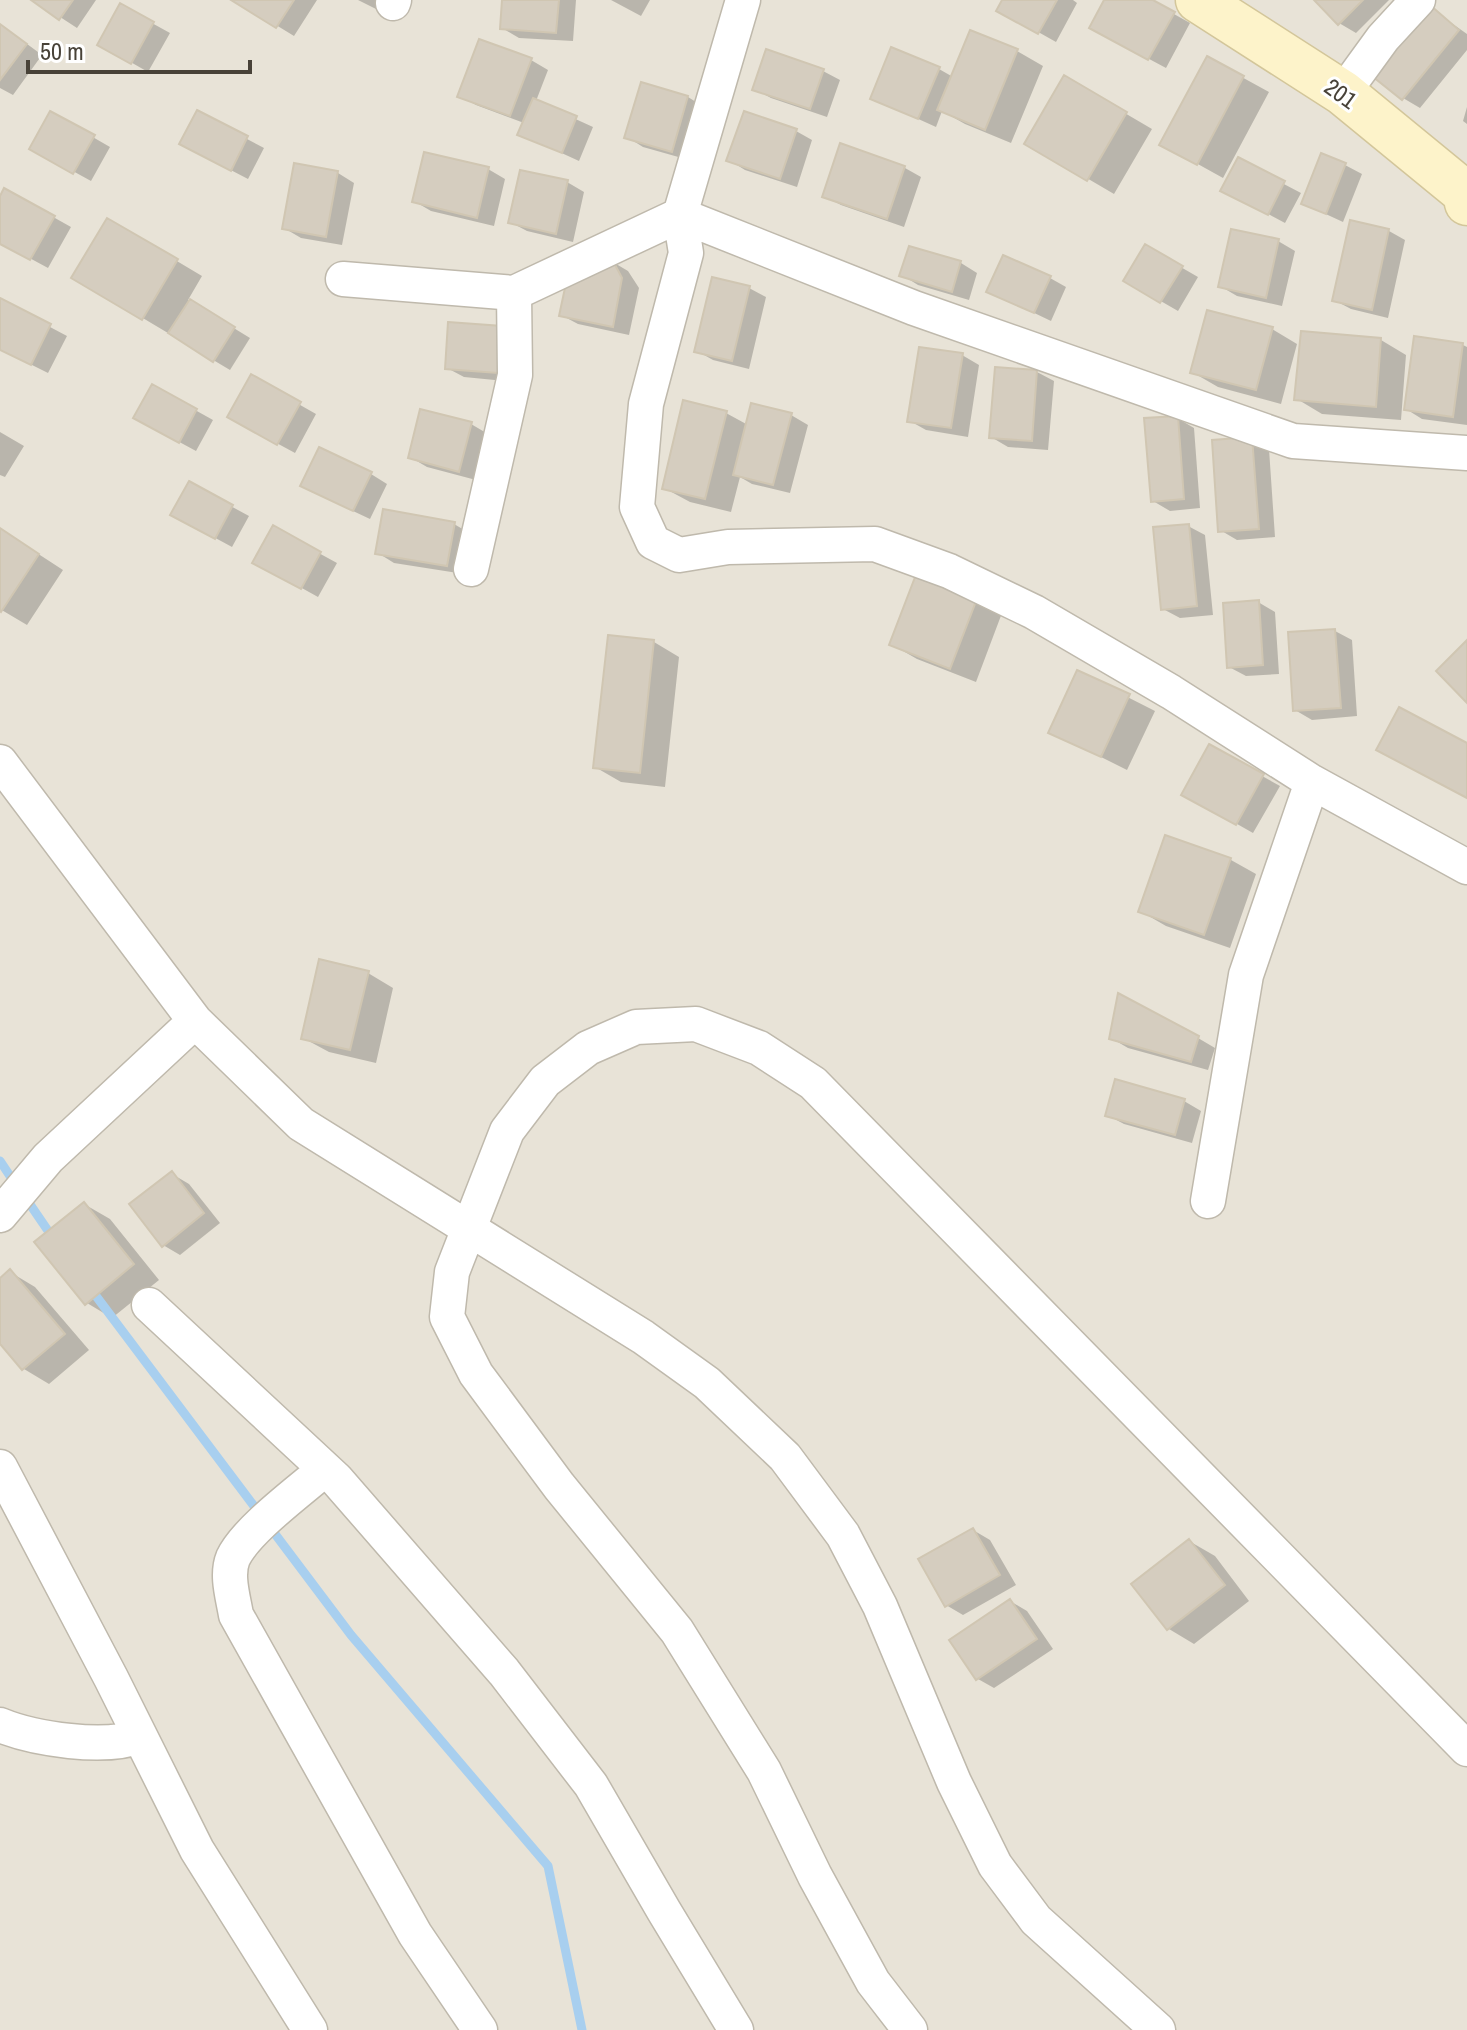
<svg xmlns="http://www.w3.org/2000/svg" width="1467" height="2030" font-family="'Archivo Narrow',sans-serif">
  <rect width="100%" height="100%" fill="#f4f1e9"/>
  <path fill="#e8e3d7" d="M0 0H1467V2030H0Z"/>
  <path fill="#0003" d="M34 0H96L77 28Z
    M235 0H317L294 36Z
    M358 0H401L392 17Z
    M504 0H576L573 41 519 38 502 28Z
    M611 0H650L641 16Z
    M1004 0H1073L1077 3 1056 42 999 10Z
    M1106 0H1149L1190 23 1166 68 1108 37Z
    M1317 0H1389L1356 33 1339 23Z
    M121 6 170 33 148 72 99 44Z
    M1430 8 1467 34V50L1420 108 1403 98Z
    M0 24 42 55 13 95 0 88Z
    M971 32 1017 51 1043 66 1011 143 965 124 942 111 936 127 872 98 939 69 953 77Z
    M1207 58 1269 92 1223 178 1187 158Z
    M531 60 548 70 536 101 593 127 579 161 520 134 524 123 476 105 460 96Z
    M823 71 840 80 827 117 771 98 754 89Z
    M1065 78 1152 129 1114 194 1027 143Z
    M642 84 688 97 704 107 689 160 643 147 627 137Z
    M1467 107V124L1463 121Z
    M51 113 110 147 91 181 31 148Z
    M198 113 264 148 248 179 198 153Z
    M796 131 812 140 797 187 745 170 729 160Z
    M841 146 905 168 921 177 904 227 841 205 824 196Z
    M1238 160 1301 193 1285 223 1240 199Z
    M1345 165 1362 174 1343 222 1304 204Z
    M296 166 338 173 354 183 342 245 301 238 284 228Z
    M488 169 505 179 494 226 431 211 414 201Z
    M567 182 584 192 573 242 527 231 510 222Z
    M5 190 71 227 48 268 0 242V200Z
    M108 220 202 276 188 300 250 338 230 370 74 277Z
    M1352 223 1389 231 1405 240 1388 318 1351 309 1334 300Z
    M1278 241 1295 251 1282 306 1237 296 1220 286Z
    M1146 247 1198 277 1178 311 1126 281Z
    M910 248 961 263 977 273 969 300 918 285 902 275Z
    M611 261 628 271 639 288 629 335 578 324 561 315Z
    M1050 278 1066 287 1051 321 988 291Z
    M749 288 766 297 749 369 713 360 697 351Z
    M1 301 67 336 48 373 0 349Z
    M450 324 514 382 464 377 447 368Z
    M1272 329 1297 344 1281 404 1218 387 1192 372Z
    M1381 340 1406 355 1401 420 1322 414 1297 399Z
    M1463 345 1467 347V425L1422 419 1406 409Z
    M962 355 979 365 968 437 926 430 910 421Z
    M1037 372 1054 381 1048 450 1008 447 991 437Z
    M251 377 316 414 295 453 229 417Z
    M152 386 213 420 196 451 135 418Z
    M726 413 748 425 791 415 808 425 790 493 752 484 740 477 731 512 690 502 664 488Z
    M1177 418 1194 428 1200 508 1170 511 1153 501Z
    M471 424 488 434 476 480 427 467 410 457Z
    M0 432 24 446 5 477 0 475Z
    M1252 439 1269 449 1275 537 1237 540 1220 530Z
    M371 474 387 484 370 519 319 495Z
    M190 484 249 516 232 547 173 515Z
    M454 524 471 534 464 574 394 563 378 553Z
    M1188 526 1205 535 1213 615 1180 618 1163 609Z
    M273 528 337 563 318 597 255 562Z
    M0 529 63 570 27 625 0 609Z
    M918 575 1002 613 976 682 917 659 891 644Z
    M1258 602 1275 612 1279 674 1246 676 1229 667Z
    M1335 631 1352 640 1357 716 1312 720 1295 710Z
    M654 642 679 657 665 787 621 782 595 767Z
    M1078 672 1155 711 1127 770 1051 732Z
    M1210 747 1280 786 1253 833 1184 794Z
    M1166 838 1231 860 1256 874 1230 948 1166 926 1140 911Z
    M368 973 393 988 376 1063 329 1052 303 1038Z
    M1111 1038H1198L1215 1048 1208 1070 1128 1048Z
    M1184 1101 1201 1111 1192 1143 1124 1124 1107 1115Z
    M172 1174 189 1184 220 1223 180 1255 163 1245Z
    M84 1204 110 1219 159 1280 112 1318 87 1303Z
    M10 1272 35 1287 89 1350 49 1384 24 1369 0 1341V1280Z
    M973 1530 990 1540 1016 1585 963 1615 946 1605Z
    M1189 1541 1215 1556 1249 1601 1194 1644 1169 1629 1134 1585Z
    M1010 1601 1027 1611 1053 1649 994 1688 978 1679Z"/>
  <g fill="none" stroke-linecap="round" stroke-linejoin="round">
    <path stroke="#a8cfef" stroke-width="9" d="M0 1161 16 1185
      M25 1197 55 1241
      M90 1288 351 1635 548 1866 582 2030"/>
  </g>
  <path fill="#d5cdbf" stroke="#d0c6b2" stroke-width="2" d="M31 0H73L59 20Z
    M231 0H294L276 28Z
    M502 0H559L556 33 500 29Z
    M1002 0H1057L1038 34 996 11Z
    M1104 0H1153L1175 12 1148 60 1089 28Z
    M1314 0H1363L1338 25Z
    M120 3 154 22 131 64 97 45Z
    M1430 5 1459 30 1402 100 1372 76Z
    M0 24 27 44 0 80Z
    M970 30 1018 49 985 130 937 110Z
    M479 39 532 58 510 116 457 97Z
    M891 47 940 67 918 119 870 99Z
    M766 49 824 69 810 109 752 90Z
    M1207 56 1244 76 1197 165 1159 145Z
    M1064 75 1127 112 1087 181 1024 144Z
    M641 82 688 96 672 152 624 138Z
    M533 98 577 116 562 153 517 135Z
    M197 110 248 136 231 171 179 144Z
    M50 111 95 135 73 174 29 149Z
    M744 111 797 129 780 179 726 161Z
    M840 143 905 166 887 219 822 197Z
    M424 152 489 167 477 218 412 202Z
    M1321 153 1346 163 1326 214 1301 204Z
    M1238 157 1285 181 1268 215 1220 191Z
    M294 163 338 171 326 237 282 229Z
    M520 170 568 180 556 234 508 223Z
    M4 188 55 216 30 260 0 244V196Z
    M107 218 178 259 142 320 71 278Z
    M1350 220 1389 229 1372 310 1332 301Z
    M1231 229 1279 239 1266 298 1218 287Z
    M1145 244 1183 266 1160 303 1123 281Z
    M909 246 961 261 952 292 899 276Z
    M1003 255 1051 276 1034 313 986 292Z
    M612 259 622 278 613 327 559 316 565 288Z
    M712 277 750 286 732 361 694 352Z
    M0 298 51 324 31 365 0 350Z
    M190 299 235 327 213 362 168 333Z
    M1207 310 1273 327 1256 390 1190 373Z
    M448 322 502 326 498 373 445 369Z
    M1301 331 1381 338 1376 407 1294 400Z
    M1414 336 1463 343 1453 417 1404 410Z
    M919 347 963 353 951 428 907 422Z
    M995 367 1037 370 1032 441 989 438Z
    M251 374 301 402 277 445 227 417Z
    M152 384 197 409 179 443 133 418Z
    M683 400 727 411 705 499 662 489Z
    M751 403 792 413 773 485 733 475Z
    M420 409 472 422 459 472 408 458Z
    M1178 416 1184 499 1151 502 1144 418Z
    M1252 437 1259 529 1218 532 1212 440Z
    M319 447 372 472 353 511 300 486Z
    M189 481 233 505 215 539 170 515Z
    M383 509 455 522 447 566 375 554Z
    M1189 524 1197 606 1161 610 1153 527Z
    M273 525 321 552 301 589 252 563Z
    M0 528 39 554 1 612 0 611Z
    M917 572 978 596 950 669 889 645Z
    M1259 600 1263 665 1227 668 1223 603Z
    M1335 629 1341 708 1293 711 1288 632Z
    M608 635 654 640 640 773 593 768Z
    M1467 640V703L1436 671Z
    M1077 670 1130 694 1101 757 1048 733Z
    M1399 707 1467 743V798L1376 750Z
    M1209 744 1264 774 1236 825 1181 795Z
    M1165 835 1231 858 1204 935 1138 912Z
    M319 959 369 971 350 1050 301 1039Z
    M1118 993 1199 1036 1191 1062 1109 1039Z
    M1115 1079 1185 1099 1175 1135 1105 1116Z
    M172 1171 204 1213 162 1247 129 1204Z
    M84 1202 134 1264 85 1305 34 1242Z
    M10 1269 65 1334 22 1370 0 1344V1278Z
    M973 1528 1000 1575 945 1607 918 1559Z
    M1189 1539 1225 1585 1167 1630 1131 1584Z
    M1010 1599 1037 1639 976 1680 949 1640Z"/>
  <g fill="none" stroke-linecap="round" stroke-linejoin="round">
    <defs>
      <path id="street" d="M393 3 394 0
        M1343 93 1383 38 1418 0
        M680 215 686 253 646 404 637 507 653 542 679 555 728 547 875 544 949 571 1034 612 1171 692 1312 782 1467 867
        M680 215 914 308 1293 441 1467 453
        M343 279 514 293 680 215 743 0
        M471 569 515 375 514 293
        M0 762 195 1021 301 1124 643 1337 707 1383 785 1457 843 1535 880 1606 954 1782 995 1865 1036 1920 1158 2030
        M1208 1201 1246 975 1312 782
        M0 1215 48 1158 195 1021
        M149 1305 336 1479 504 1672 591 1785 664 1911 736 2030
        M0 1467 111 1678 197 1850 310 2030
        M325 1469C301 1490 246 1530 233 1558 226 1575 233 1597 236 1615L415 1934 480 2030
        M0 1725C34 1739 105 1750 140 1736
        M910 2030 873 1982 815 1876 764 1771 677 1631 559 1486 476 1374 447 1317 452 1272 507 1131 545 1081 588 1048 636 1027 696 1024 759 1048 813 1083 1467 1749"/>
      <path id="secondary" d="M1198 0 1343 93 1465 193 1467 203"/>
    </defs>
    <use href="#street" stroke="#bfb9ac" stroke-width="37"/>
    <use href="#secondary" stroke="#d3c69a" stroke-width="47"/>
    <use href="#street" stroke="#fff" stroke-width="34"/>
    <use href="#secondary" stroke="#fdf3ca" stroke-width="44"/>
  </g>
  <g text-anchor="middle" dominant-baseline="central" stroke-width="6" stroke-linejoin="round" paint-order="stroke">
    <g font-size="24" fill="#484238" stroke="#fff">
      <text transform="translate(1341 93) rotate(36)">201</text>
    </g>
  </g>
  <path d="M28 60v12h222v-12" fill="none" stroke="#484238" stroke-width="4"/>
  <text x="40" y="60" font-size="24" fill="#484238" stroke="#ffffff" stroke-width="6" paint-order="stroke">50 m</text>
</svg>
